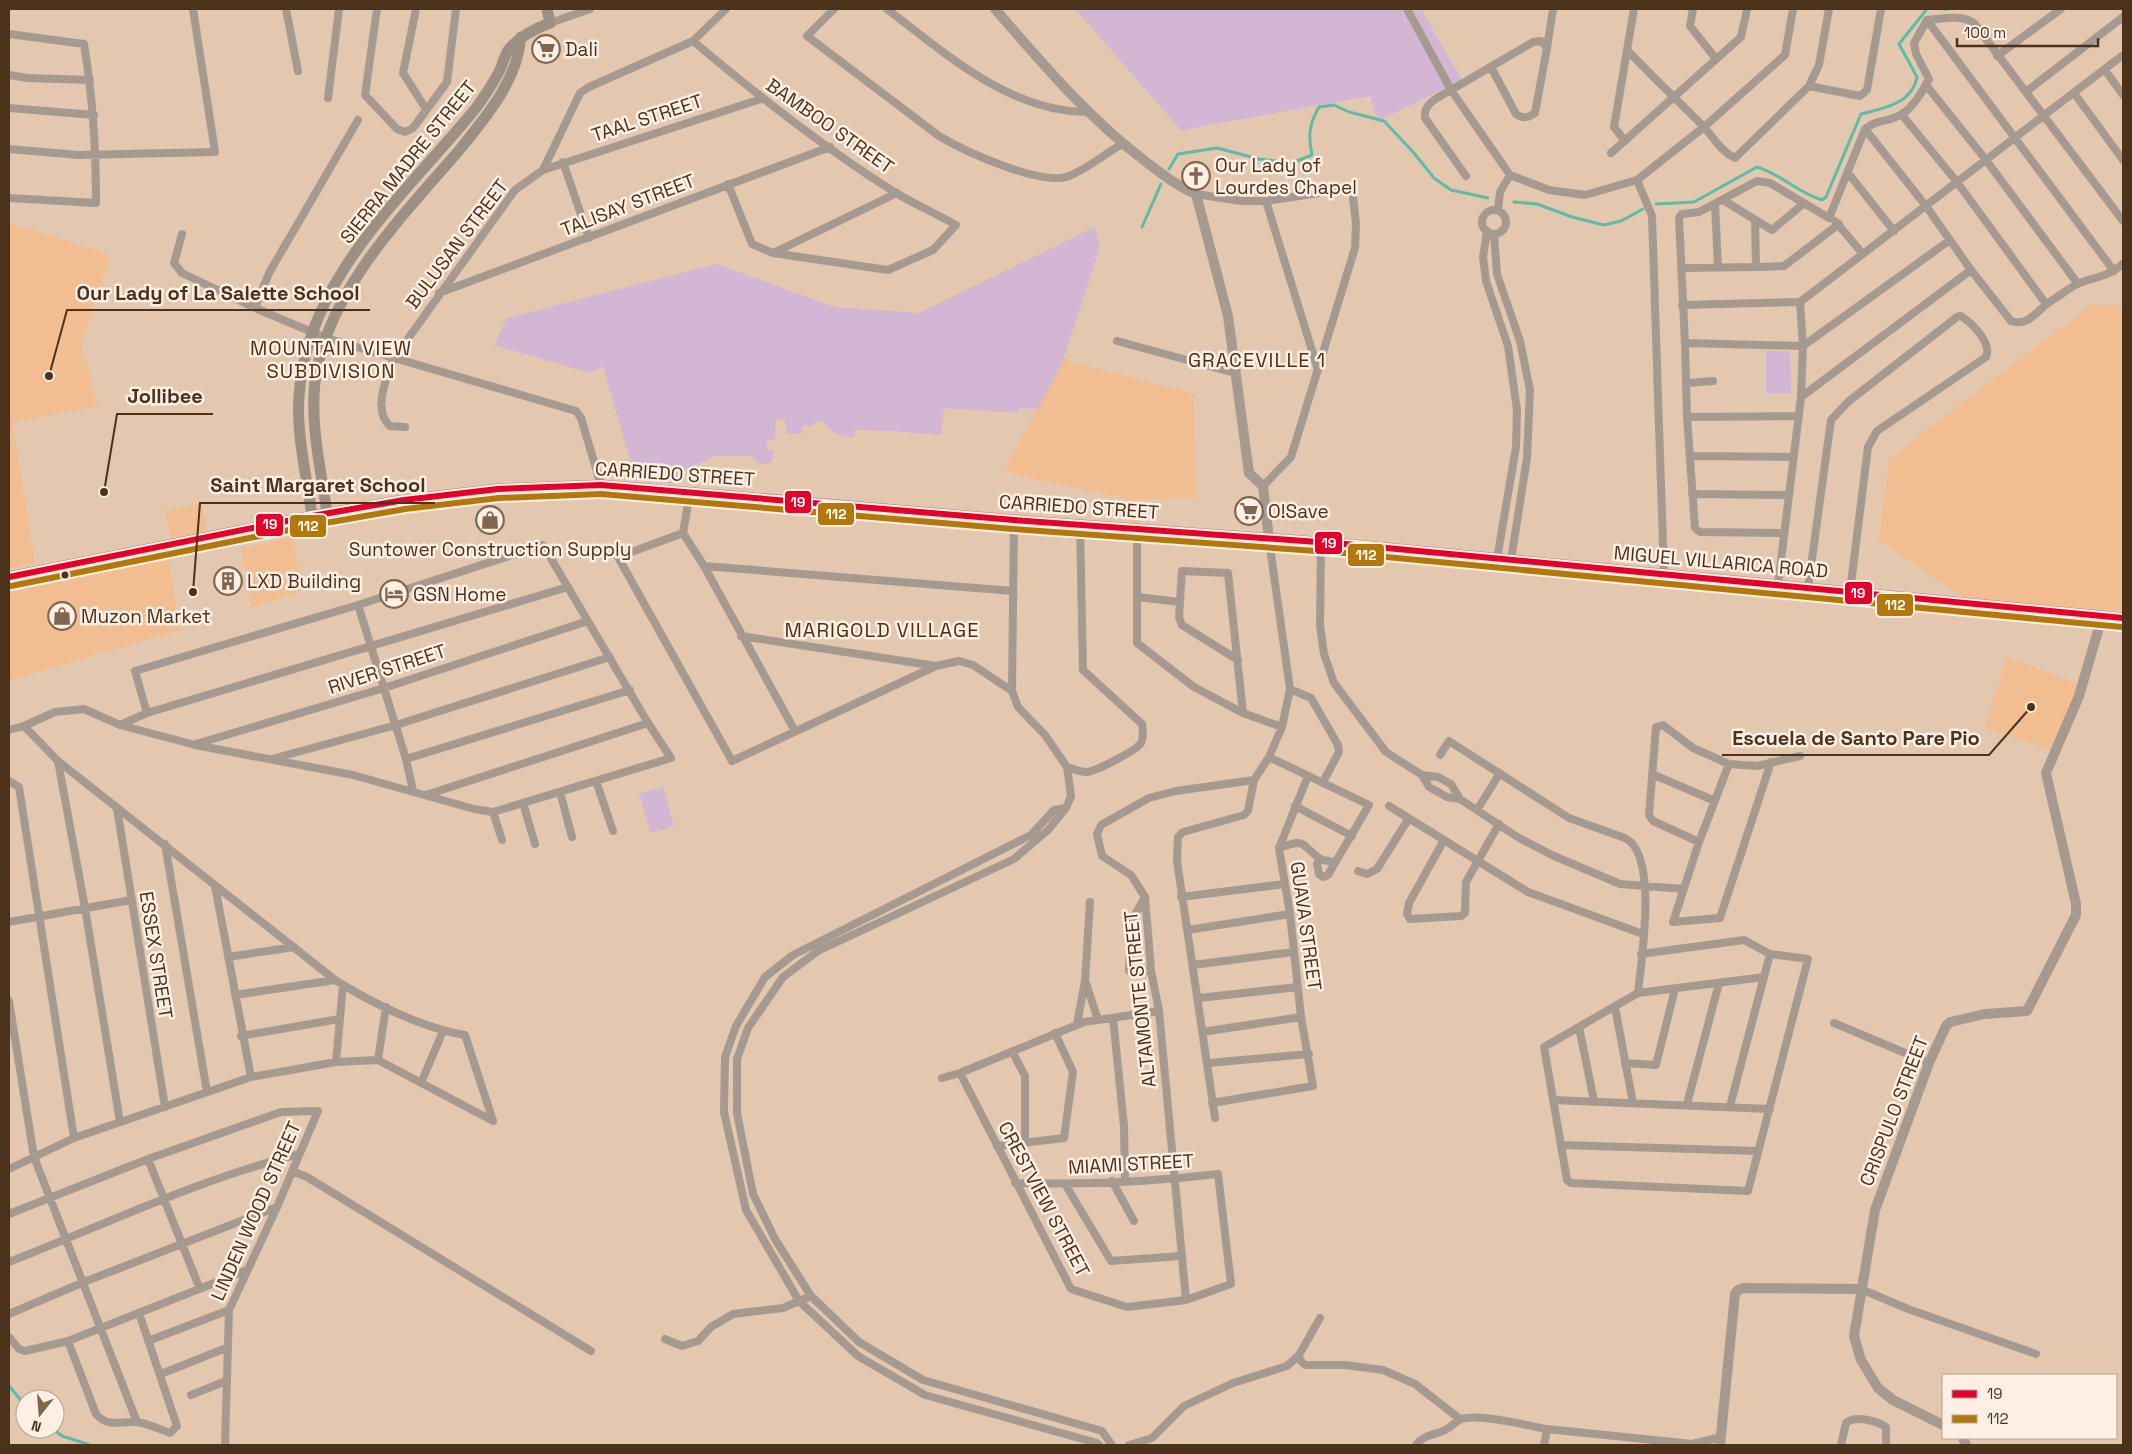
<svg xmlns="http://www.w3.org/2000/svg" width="2132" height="1454" font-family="'Space Grotesk',sans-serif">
  <rect width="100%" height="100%" fill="#e3c7af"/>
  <path fill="#f1bd91" d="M9 223 110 255 81 345 98 406 12 422 35 563 9 568Z
    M2091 305H2123V610L1968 601 1879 540 1889 459Z
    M1063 360 1194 394 1195 498 1138 499 1141 524 1131 523 1129 499 1030 478 1005 470Z
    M202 504 208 534 172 542 165 510Z
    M293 537 301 591 251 608 242 548Z
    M168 558 180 630 9 680V593Z
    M2007 657 2080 685 2050 749 1985 728Z"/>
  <path fill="#d2b6d4" d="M1075 9H1421L1462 80 1378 121 1370 96 1181 130Z
    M1095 227 1100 247 1063 360 1038 409 1019 408V413L944 408 941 435 894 431 855 430 853 438C841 438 829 430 823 421H816L812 426H803L802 434 787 433 785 420 776 419 775 439 767 440 766 449 774 451 771 463 759 464 751 456H715L684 470 679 484 636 481 603 366 590 373 494 345 507 318 717 264 834 307 919 313Z
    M1766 351H1790L1791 393H1766Z
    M663 787 674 826 651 833 639 794Z"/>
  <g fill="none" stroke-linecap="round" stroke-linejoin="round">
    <path stroke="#5cbca7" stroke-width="3" d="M1945 9H1948
      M1169 169 1178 154 1217 148 1259 159 1292 163 1312 155C1308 136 1309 124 1319 107L1334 105 1349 112 1384 121 1414 153 1434 178 1451 190 1488 198
      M1514 202 1537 204 1572 217 1604 225 1621 221 1643 209
      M1656 204 1694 202 1757 167C1781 174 1798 193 1822 200L1826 197 1861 114C1884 108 1912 104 1917 77L1899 44 1927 9
      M1142 227 1161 184
      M9 1386 25 1405
      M53 1429 62 1436 90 1445"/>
    <path stroke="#a69a90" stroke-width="8" d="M286 9 298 71
      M377 9 365 95 397 129 405 132 413 128 447 82 456 9
      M416 9 403 73 426 109
      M834 9 807 36 939 136C964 151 1042 187 1069 176 1087 169 1105 154 1122 144
      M887 9C946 54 1008 111 1087 112
      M1407 9 1451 90 1533 42 1541 41 1547 48 1553 9
      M1693 9 1690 26 1716 59
      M1927 20 2114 271
      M550 23 590 9
      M9 34 84 44C93 98 96 149 96 203L9 198
      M693 41C757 95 824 148 896 193 916 205 937 214 956 225L933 250 888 270 773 253 752 244 728 184
      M1627 50C1652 76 1677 100 1702 125 1714 137 1720 151 1735 158L1809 86 1819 65 1829 9
      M1997 56 2061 9
      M1491 67 1516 114C1523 119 1528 118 1535 113L1547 48
      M2105 70 2123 95
      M9 75 27 78 90 80
      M1926 85 1986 160 2078 284
      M1809 86 1860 96 1867 90 1881 9
      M2027 91 2123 17
      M2074 93 2123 160
      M328 98 339 9
      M9 108 94 115
      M1902 115 1957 182 2046 304
      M358 120 269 273 255 308 326 338 576 411 581 418 601 485
      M1865 129 1926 206 1971 270 2011 321C2029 327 2037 310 2051 301 2059 296 2068 289 2077 284 2096 276 2104 279 2123 264
      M1625 141 1614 127 1634 9
      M9 149 78 155 215 152 193 9
      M1611 153 1741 37 1747 9
      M563 162 589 238
      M543 170 761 99
      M1848 173 1894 231
      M1466 176 1425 118C1423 102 1440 97 1451 90L1510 175 1549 190 1585 195 1637 180 1704 127 1785 55 1793 9
      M1637 180 1652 216 1664 575
      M1196 194 1241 201H1266L1352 188 1356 224 1355 248 1291 457 1263 486
      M1723 200 1772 230 1803 204
      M1266 201 1318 370
      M1715 204 1718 267
      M1482 222a12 12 0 1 1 24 0a12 12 0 1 1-24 0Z
      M1498 210 1500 192 1510 175
      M1755 220 1756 267 1784 266 1839 224
      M1835 221 1863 254
      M1487 231 1483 257 1486 281 1508 346 1517 410 1516 447 1497 559
      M182 234 174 263 182 273 255 308
      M1494 234 1497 274 1520 341 1530 390 1527 458 1511 560
      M773 253 897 193
      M1681 268 1756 267
      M439 293 830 147
      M1682 305 1800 302
      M1117 341 1235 373
      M1685 343 1679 218 1682 214 1699 212 1757 181 1770 183 1829 218 1865 129C1876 119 1891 122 1902 114 1914 107 1923 90 1929 79L1916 54 1914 43 1927 20C1942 19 1961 14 1974 23L2123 221
      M1687 383 1713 381
      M1801 397 1971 270
      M1799 416 1687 417 1685 343 1803 346 1950 240
      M1687 417 1695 528 1700 532 1783 533
      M405 427 390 426C372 411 387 375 394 358L515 190 543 170 580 93 589 87 693 41 726 9
      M1690 456 1794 457
      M690 492 683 533 704 566 795 731
      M1692 494 1789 495
      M1014 520 1012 691 1018 707 1045 735 1067 767 1071 796 1066 808 1054 810 1031 835 793 955 765 977 736 1026 725 1057 724 1112 746 1210 799 1301 858 1356 925 1395 1097 1443 1099 1445
      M1137 529V643L1194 687 1243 713 1282 727
      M683 533 618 557 732 761 936 666 959 661 973 665 1012 691
      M1321 543 1320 625 1324 654 1334 683 1386 752 1422 775 1438 777 1451 784 1460 799
      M704 566 1013 591
      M1778 585 1801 397 1803 346 1800 302 2123 55
      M1808 588 1831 420 1849 401 1957 317 1961 316C1973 324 1992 343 1986 357L1877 431 1868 447 1850 592
      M1138 597 1179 602
      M358 605 406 759 413 791
      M741 636 936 666
      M1238 660 1182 625 1179 617 1182 571 1228 573 1243 713
      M1290 689 1311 698 1338 745 1339 752 1323 782
      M120 725 147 713 568 587
      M24 726 58 761 335 980C372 1003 422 1028 465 1035L493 1121
      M9 730 24 726 55 712 84 709 120 725 195 745 353 775 474 809 493 812 671 758 648 723 543 545 358 605 135 671 147 713
      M196 744 384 688 588 621
      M1440 755 1449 741 1569 818 1625 838C1659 854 1641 962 1638 993
      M1269 757 1369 805 1328 875 1323 877 1319 874 1317 864 1320 859
      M272 759 396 725 610 657
      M406 759 630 690
      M58 761 85 908 120 1122
      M1729 764 1699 842 1673 922 1720 918 1771 762
      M1067 767C1073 769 1081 772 1086 772 1095 772 1137 750 1141 743 1144 737 1143 730 1142 724L1083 670 1080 525
      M1652 774 1715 801
      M1422 775 1429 787 1447 797 1460 799 1519 838 1554 856 1620 884 1684 889
      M9 781 19 787 74 1138
      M596 781 613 831
      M560 792 572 837
      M426 795 648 723
      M523 803 535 844
      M1295 806 1352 836
      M1389 806 1528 892 1643 934
      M117 808 165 1107
      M1066 808 1048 830 1014 859 818 951 783 977 748 1028 737 1059V1113L753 1194 775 1239 811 1296 859 1342 923 1380 1102 1431 1112 1445
      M1477 810 1500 773
      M493 812 502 840
      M1444 840 1409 903 1407 914 1410 919 1461 916 1465 913 1466 882 1499 824
      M1699 842 1653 821 1649 815 1656 727 1663 725 1693 748 1729 764 1757 766 1800 756
      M165 844 207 1092
      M1279 848C1306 838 1300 844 1319 858 1323 861 1330 861 1335 862
      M1358 871 1367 874 1377 869 1409 818
      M215 886 251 1077
      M1145 897 1131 922 1129 971 1136 974 1151 970
      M1181 897 1285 884
      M9 922 131 900
      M1188 930 1290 914
      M1641 954 1744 940 1770 954 1808 959 1748 1191 1571 1183 1567 1180 1544 1047 1638 993 1764 977
      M228 957 294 947
      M1193 965 1294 952
      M1086 983 1098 1020
      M235 995 335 980
      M1199 998 1298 987
      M9 1001 34 1157 137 1422
      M1615 1007 1633 1103
      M1113 1018 1124 1126 1125 1181
      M1834 1023 1929 1063
      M1077 1024 1085 981 1090 902
      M1579 1027 1594 1101
      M1202 1032 1301 1017
      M241 1036 339 1019
      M1012 1051 1025 1076V1142
      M378 1060 386 1007
      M336 1062 343 985
      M1209 1063 1309 1054
      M1625 1063 1656 1065 1675 989
      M960 1073 1071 1289 1127 1307 1186 1300 1231 1284 1218 1174C1151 1182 1083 1185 1015 1183
      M942 1078 960 1073 1084 1022 1159 1011
      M421 1083 443 1031
      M1553 1100 1770 1109
      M1212 1103 1313 1086 1301 1017 1290 914 1279 848 1308 776
      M1687 1104 1719 983
      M1730 1106 1770 954
      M1215 1118 1177 861 1178 837 1183 832 1244 815 1248 811 1254 780
      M1561 1145 1757 1151
      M997 1146 1064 1138 1073 1072 1055 1033
      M148 1159 200 1289
      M9 1169 74 1138 251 1077 336 1062 378 1060 493 1121
      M292 1171 307 1177 591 1351
      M1112 1181 1134 1221
      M1065 1184 1111 1261 1181 1256
      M9 1214 148 1159 281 1112 318 1111 277 1207 229 1310 225 1445
      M9 1262C104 1225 199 1179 299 1154
      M1861 1289 1908 1309 2036 1354
      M1186 1300 1159 1011 1151 970 1145 897 1131 875 1102 856 1097 834 1101 825 1149 798 1176 791 1254 780 1269 757 1282 727 1290 689 1269 540
      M9 1314 84 1282 277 1207
      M1320 1318 1299 1355 1300 1360 1305 1365H1345L1383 1370 1415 1384 1460 1419
      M9 1337 19 1349 25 1351 68 1341 247 1270
      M665 1339 682 1346 698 1341 711 1327 733 1314 783 1308 811 1296
      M68 1341 96 1414C108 1428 120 1421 136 1422 147 1423 159 1429 170 1433L177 1426 139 1313
      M148 1341 229 1310
      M161 1374 226 1348
      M191 1395 226 1381
      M1129 1445 1152 1438 1184 1406 1233 1383 1287 1366 1299 1355
      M1416 1445C1422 1436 1433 1435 1443 1431 1451 1428 1455 1421 1462 1419 1478 1413 1528 1426 1547 1429
      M1544 1445 1547 1429 1692 1444 1721 1437
      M1841 1445 1846 1423C1855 1415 1877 1421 1886 1427V1445"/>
    <path stroke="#a69a90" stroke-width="10" d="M995 9C1042 63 1088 118 1145 161 1162 174 1177 186 1196 194L1228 316 1249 473 1263 486 1269 540
      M1943 1425 1893 1400 1878 1388 1861 1360 1854 1336 1875 1210 1929 1063 1946 1026 1950 1022 1985 1014 2027 1011 2076 915V904L2046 773 2079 696 2102 617
      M1963 1438 1966 1445
      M1720 1445 1735 1294 1738 1290 1744 1288 1861 1289"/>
    <path stroke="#9c8f83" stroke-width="11" d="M327 513C321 470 310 424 315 382 326 291 405 214 461 148 488 114 517 81 521 37
      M312 516C307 478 296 433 299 396 307 277 406 194 476 108 485 96 493 83 500 70 503 63 505 54 509 49 520 36 534 29 550 23L547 9
      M9 577 312 516 404 500 498 489 601 485 1014 520 1345 544 2123 618"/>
    <defs>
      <path id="bus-1" d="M9 577 312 516 404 500 498 489 601 485 1014 520 1345 544 2123 618"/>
      <path id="bus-2" d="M11 586 314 525 405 509 499 498 601 494 1013 529 1344 553 2122 627"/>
    </defs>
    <use href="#bus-1" stroke="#fdefe4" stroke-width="10"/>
    <use href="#bus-2" stroke="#fdefe4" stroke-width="10"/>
    <use href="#bus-1" stroke="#e4002b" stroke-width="6"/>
    <use href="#bus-2" stroke="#b3780b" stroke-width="6"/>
  </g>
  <defs>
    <symbol id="supermarket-ring" viewBox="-11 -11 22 22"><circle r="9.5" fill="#fdefe4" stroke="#81664f" stroke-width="1.5"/><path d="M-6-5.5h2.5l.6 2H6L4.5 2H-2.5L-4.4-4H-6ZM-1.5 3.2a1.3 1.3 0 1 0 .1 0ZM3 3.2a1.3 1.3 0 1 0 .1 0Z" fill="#81664f"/></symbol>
    <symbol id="church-ring" viewBox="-11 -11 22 22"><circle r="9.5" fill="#fdefe4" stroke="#81664f" stroke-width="1.5"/><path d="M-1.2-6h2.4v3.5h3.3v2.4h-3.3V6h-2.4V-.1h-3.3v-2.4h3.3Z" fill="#81664f"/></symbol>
    <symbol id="shop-ring" viewBox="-11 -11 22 22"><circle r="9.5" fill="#fdefe4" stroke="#81664f" stroke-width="1.5"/><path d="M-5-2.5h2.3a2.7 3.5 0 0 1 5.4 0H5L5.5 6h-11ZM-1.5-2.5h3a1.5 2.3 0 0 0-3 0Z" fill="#81664f"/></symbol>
    <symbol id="building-ring" viewBox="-11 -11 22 22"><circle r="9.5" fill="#fdefe4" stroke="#81664f" stroke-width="1.5"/><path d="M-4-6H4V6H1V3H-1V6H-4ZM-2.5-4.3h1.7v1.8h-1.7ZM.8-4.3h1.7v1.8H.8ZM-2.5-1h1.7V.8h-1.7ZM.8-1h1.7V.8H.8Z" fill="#81664f"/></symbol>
    <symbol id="hotel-ring" viewBox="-11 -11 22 22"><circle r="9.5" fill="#fdefe4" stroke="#81664f" stroke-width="1.5"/><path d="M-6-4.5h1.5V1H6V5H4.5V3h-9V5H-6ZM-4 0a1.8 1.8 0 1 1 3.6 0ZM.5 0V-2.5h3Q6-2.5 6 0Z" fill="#81664f"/></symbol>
  </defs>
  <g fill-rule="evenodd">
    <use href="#supermarket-ring" x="530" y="33" width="32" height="32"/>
    <use href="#church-ring" x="1180" y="160" width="32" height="32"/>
    <use href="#supermarket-ring" x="1233" y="495" width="32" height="32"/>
    <use href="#shop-ring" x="474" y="504" width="32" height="32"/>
    <use href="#building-ring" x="212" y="565" width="32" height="32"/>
    <use href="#hotel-ring" x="378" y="578" width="32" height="32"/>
    <use href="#shop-ring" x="46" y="600" width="32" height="32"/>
  </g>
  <circle fill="#4c321b" stroke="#fdefe4" stroke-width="2" cx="65" cy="575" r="4.5"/>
  <g text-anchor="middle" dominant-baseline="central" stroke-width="5" stroke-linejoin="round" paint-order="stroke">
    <g font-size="19" fill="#4c321b" stroke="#fdefe4" text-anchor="start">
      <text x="565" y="49">Dali</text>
      <text x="1215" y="165">Our Lady of<tspan x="1215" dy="22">Lourdes Chapel</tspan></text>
      <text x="1268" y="511">O!Save</text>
      <text x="490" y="549" text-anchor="middle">Suntower Construction Supply</text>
      <text x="247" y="581">LXD Building</text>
      <text x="413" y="594">GSN Home</text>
      <text x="81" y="616">Muzon Market</text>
    </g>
    <g font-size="19" fill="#4c321b" stroke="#fdefe4">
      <text transform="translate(647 118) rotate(-18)">TAAL STREET</text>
      <text transform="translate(830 126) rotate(35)">BAMBOO STREET</text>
      <text transform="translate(408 162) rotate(-51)">SIERRA MADRE STREET</text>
      <text transform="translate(628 205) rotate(-21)">TALISAY STREET</text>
      <text transform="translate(457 244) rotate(-53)">BULUSAN STREET</text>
      <text transform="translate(675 474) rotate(4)">CARRIEDO STREET</text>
      <text transform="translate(1079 507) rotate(4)">CARRIEDO STREET</text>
      <text transform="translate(1721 562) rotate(5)">MIGUEL VILLARICA ROAD</text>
      <text transform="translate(387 669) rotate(-18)">RIVER STREET</text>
      <text transform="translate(1306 926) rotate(82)">GUAVA STREET</text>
      <text transform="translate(156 955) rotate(81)">ESSEX STREET</text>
      <text transform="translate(1140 999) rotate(-96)">ALTAMONTE STREET</text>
      <text transform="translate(1894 1111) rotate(-69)">CRISPULO STREET</text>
      <text transform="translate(1131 1164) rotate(-3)">MIAMI STREET</text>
      <text transform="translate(1044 1199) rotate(62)">CRESTVIEW STREET</text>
      <text transform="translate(256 1211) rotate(-66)">LINDEN WOOD STREET</text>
    </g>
    <g font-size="20" letter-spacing="1" fill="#503013" stroke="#fdefe4">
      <text x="331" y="348">MOUNTAIN VIEW<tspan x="331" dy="23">SUBDIVISION</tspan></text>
      <text x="1257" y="360">GRACEVILLE 1</text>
      <text x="882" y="630">MARIGOLD VILLAGE</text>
    </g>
  </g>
  <path fill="none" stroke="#4c321b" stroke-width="2" d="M49 376L67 310H370M104 492L117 414H213M193 592L200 503H435M2031 707L1989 755H1722"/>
  <g fill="#4c321b" stroke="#fdefe4" stroke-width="2">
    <circle cx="49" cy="376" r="5"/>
    <circle cx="104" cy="492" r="5"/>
    <circle cx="193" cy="592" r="5"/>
    <circle cx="2031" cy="707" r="5"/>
  </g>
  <g font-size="20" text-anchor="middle" font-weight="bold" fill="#4c321b" stroke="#fdefe4" stroke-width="5" stroke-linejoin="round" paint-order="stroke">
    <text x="218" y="300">Our Lady of La Salette School</text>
    <text x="165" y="403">Jollibee</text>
    <text x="318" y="492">Saint Margaret School</text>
    <text x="1856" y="745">Escuela de Santo Pare Pio</text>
  </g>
  <g stroke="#fdefe4" stroke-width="2">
    <rect x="784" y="490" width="28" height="24" rx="5" fill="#e4002b"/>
    <rect x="817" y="502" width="38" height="24" rx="5" fill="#b3780b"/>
    <rect x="255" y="513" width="29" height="24" rx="5" fill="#e4002b"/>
    <rect x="289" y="514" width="38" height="24" rx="5" fill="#b3780b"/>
    <rect x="1314" y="531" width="29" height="24" rx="5" fill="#e4002b"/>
    <rect x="1347" y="543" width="38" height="24" rx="5" fill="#b3780b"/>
    <rect x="1844" y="581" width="29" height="24" rx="5" fill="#e4002b"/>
    <rect x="1876" y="593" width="38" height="24" rx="5" fill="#b3780b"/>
  </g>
  <g font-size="14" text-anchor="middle" font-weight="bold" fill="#fff">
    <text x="798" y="507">19</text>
    <text x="836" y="519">112</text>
    <text x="270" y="529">19</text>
    <text x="308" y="531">112</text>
    <text x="1329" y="548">19</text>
    <text x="1366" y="560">112</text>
    <text x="1858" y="598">19</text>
    <text x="1895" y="610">112</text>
  </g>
  <rect width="2132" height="1454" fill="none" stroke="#4c321b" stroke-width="20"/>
  <rect x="1942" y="1374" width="175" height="65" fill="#fdefe4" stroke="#b6a394"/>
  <rect x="1952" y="1390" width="25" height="8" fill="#e4002b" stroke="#b6a394"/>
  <text x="1987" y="1399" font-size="15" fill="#4c321b">19</text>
  <rect x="1952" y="1415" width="25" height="8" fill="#b3780b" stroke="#b6a394"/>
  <text x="1987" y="1424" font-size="15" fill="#4c321b">112</text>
  <g transform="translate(40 1414) rotate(197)"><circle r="24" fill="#fdefe4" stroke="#b6a394"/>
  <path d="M0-4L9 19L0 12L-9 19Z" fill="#81664f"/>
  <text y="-8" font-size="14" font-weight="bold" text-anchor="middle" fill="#4c321b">N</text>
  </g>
  <path d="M1957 38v8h141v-8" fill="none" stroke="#4c321b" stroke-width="2.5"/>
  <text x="1964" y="38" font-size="15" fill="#4c321b" stroke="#fdefe4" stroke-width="4" paint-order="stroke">100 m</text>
</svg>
